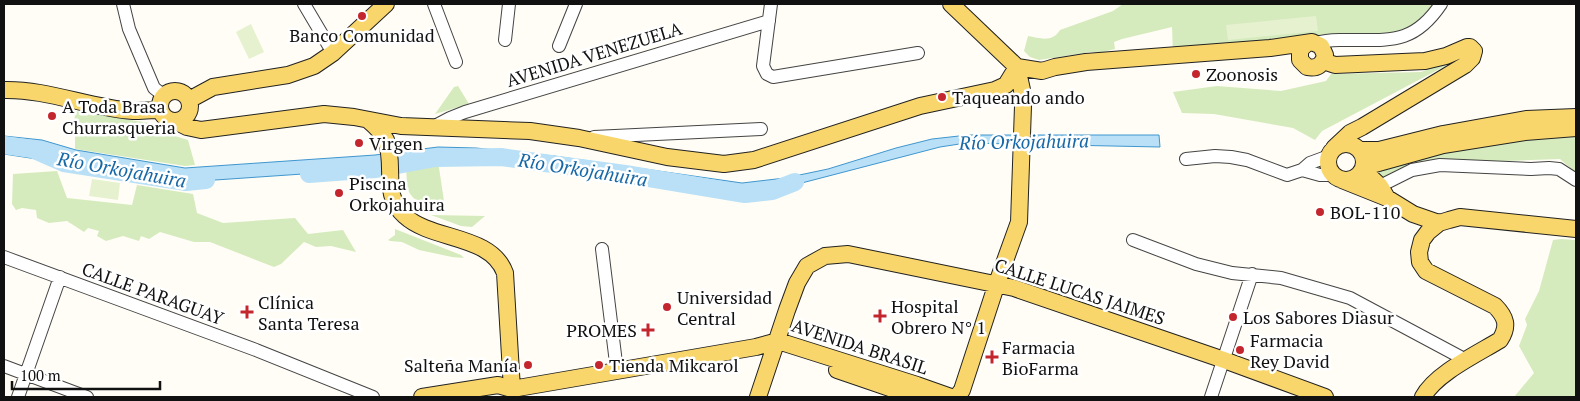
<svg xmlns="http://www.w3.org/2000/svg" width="1580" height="401" font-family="'PT Serif',serif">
  <rect width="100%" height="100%" fill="#fffdf5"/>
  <path fill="#d5ebbd" d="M1123 4H1433L1413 26 1402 33 1173 55 1172 27 1122 39 1114 42 1115 49 1099 53 1091 52 1039 60 1030 57 1024 51 1028 36C1040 38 1052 43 1060 30L1113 11Z
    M1449 61V64L1322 131 1315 140 1293 128 1214 114 1182 113 1173 92 1217 86 1281 91 1326 81 1331 74 1421 72Z
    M458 86 469 104 435 114 454 87Z
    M75 111 149 123 148 133 74 132Z
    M150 125 165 133 188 140 195 165 185 166 75 149V135H149Z
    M1576 136V173L1560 159 1477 162 1385 179 1378 172 1404 162 1506 140Z
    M438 161 444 201 425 206C404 193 408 190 406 167Z
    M57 171 67 198 132 205 137 185 193 194 197 213 223 223 295 218 308 234 343 230 356 252 331 246 316 247 304 242 281 264 274 267 210 242H194L160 232 149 239 141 236 139 241 123 236 106 241 97 236 99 231 88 228 84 232 67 221 49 223 37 218 36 210 22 208 16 210 12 204 13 174Z
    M431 215 485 216 472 227 461 226Z
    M395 229 461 255 464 258 452 257 419 250 402 242 390 241 388 240 395 235Z
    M1561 239 1576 240V397H1514L1534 373 1519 346 1527 325 1525 319 1539 291 1553 240Z"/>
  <path fill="#e6f2cf" d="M1316 16 1318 31 1228 40 1226 25Z
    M251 24 264 52 249 59 236 32Z
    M92 179 120 183 118 200 89 196Z"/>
  <path fill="#b9e0f7" stroke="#3f96cf" d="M968 135H1159L1160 147 966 143 940 147 771 191 741 194 635 175 498 157 435 158 376 169 186 182 4 154V136L42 140 76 150 185 168 375 155 438 147 476 148 554 156 742 183 785 178 828 169 896 148 932 139Z"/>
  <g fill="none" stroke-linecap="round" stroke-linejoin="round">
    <path stroke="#b9e0f7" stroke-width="18" d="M4 145 32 149 64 163 186 182 206 180
      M309 174 376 169 435 158 501 157 625 174 745 194 772 191 795 182"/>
    <defs>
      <path id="minor" d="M123 4 129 29 154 88 163 95
        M304 4 333 53
        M434 4 456 62
        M771 4 763 66 767 74 773 77 918 53
        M505 40 509 4
        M1317 43C1327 39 1337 40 1347 40 1391 40 1414 44 1441 4
        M559 46 576 4
        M433 127 450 118 465 112 769 21
        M594 137 761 129
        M1186 159 1215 156 1231 157 1247 160 1287 175 1302 170 1310 163 1329 156
        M1302 170 1320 175H1333
        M1380 186 1412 170 1440 165 1531 169 1549 168 1559 169 1576 180
        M1133 240 1196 264 1232 273 1281 278 1350 298 1466 360
        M602 249 617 371
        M4 257 256 350 373 397
        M4 366 87 397
        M18 397 60 277
        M1211 397 1252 274"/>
      <path id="major" d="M951 4 1017 67
        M1323 61 1335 65 1425 61 1446 56 1467 47H1470L1474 51 1472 58 1465 65 1362 127 1350 133 1334 148
        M1017 67 1042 71 1055 67 1086 62 1270 48 1312 42 1321 46 1325 55C1323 65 1317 69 1307 67L1300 60V50L1307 43
        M4 90C48 89 89 108 133 111 142 111 151 110 160 110
        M160 106a15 15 0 1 1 30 0a15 15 0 1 1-30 0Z
        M189 100 213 87 288 75 314 66 333 53 386 4
        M368 120C375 126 382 132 386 140 396 166 381 195 405 216 432 241 491 234 505 273L512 389
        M175 121 187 127 201 130 324 114 354 117 401 126 530 131 579 138 667 157 724 164 754 160 920 106 995 90 1006 85 1017 67
        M1328 162a18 18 0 1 1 36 0a18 18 0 1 1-36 0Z
        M1360 150H1379L1443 134 1526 119 1576 117
        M1364 167 1443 145 1525 132 1576 128
        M1363 170 1380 186 1387 198
        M1342 180 1387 198 1413 214 1439 223
        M837 370 916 397
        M422 397 498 385 512 389 756 347 778 341 917 385 951 397
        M758 397 787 310 797 283 807 266 825 256 848 254 1014 288 1224 360 1325 397
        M957 397 962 390 997 283 1019 222 1023 106 1022 90 1017 67
        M1423 397C1435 374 1477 354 1500 340 1509 326 1506 317 1495 306L1426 271 1420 262 1419 252 1422 240 1428 232 1439 223 1449 220 1460 217 1576 229"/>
    </defs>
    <use href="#minor" stroke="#444" stroke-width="14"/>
    <use href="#major" stroke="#222" stroke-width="18"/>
    <use href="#minor" stroke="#fff" stroke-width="12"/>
    <use href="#major" stroke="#f9d66b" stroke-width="16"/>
  </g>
  <g fill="#c4262e" stroke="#fff" stroke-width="2">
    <circle cx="362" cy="16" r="5"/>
    <circle cx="1196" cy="74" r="5"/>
    <circle cx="942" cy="97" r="5"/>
    <circle cx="52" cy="116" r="5"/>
    <circle cx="359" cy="143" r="5"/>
    <circle cx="339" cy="193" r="5"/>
    <circle cx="1320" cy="212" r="5"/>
    <circle cx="667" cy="307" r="5"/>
    <path d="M244.5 304.5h5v5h5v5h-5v5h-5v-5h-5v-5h5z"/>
    <path d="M877.5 308.5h5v5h5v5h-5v5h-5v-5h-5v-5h5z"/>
    <circle cx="1233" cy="317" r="5"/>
    <path d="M645.5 322.5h5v5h5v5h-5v5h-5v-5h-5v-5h5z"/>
    <circle cx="1240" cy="350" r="5"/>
    <path d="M989.5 349.5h5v5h5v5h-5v5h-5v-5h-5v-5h5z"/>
    <circle cx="528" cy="365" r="5"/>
    <circle cx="599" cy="365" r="5"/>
  </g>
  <g text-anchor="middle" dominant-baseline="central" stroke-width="5" stroke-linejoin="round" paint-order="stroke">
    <g font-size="18" fill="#111" stroke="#fff" text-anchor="start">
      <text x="362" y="35" text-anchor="middle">Banco Comunidad</text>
      <text x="1206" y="74">Zoonosis</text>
      <text x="952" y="97">Taqueando ando</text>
      <text x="62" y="106">A Toda Brasa<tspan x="62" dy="21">Churrasqueria</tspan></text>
      <text x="369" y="143">Virgen</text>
      <text x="349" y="183">Piscina<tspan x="349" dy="21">Orkojahuira</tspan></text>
      <text x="1330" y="212">BOL-110</text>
      <text x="677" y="297">Universidad<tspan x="677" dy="21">Central</tspan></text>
      <text x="258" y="302">Clínica<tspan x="258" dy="21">Santa Teresa</tspan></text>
      <text x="891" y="306">Hospital<tspan x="891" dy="21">Obrero N° 1</tspan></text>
      <text x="1243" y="317">Los Sabores Diasur</text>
      <text x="637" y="330" text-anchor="end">PROMES</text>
      <text x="1250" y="340">Farmacia<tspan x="1250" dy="21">Rey David</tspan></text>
      <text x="1002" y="347">Farmacia<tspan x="1002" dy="21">BioFarma</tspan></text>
      <text x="518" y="365" text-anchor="end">Salteña Manía</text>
      <text x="609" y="365">Tienda Mikcarol</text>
    </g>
    <g font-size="18" fill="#111" stroke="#fff">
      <text transform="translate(594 54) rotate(-17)">AVENIDA VENEZUELA</text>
      <text transform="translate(1080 291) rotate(18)">CALLE LUCAS JAIMES</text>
      <text transform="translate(153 293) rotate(20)">CALLE PARAGUAY</text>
      <text transform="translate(860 346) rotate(18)">AVENIDA BRASIL</text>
    </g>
    <g font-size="19" font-style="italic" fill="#1768a6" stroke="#fff">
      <text transform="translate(1024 141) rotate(-1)">Río Orkojahuira</text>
      <text transform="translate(122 169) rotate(10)">Río Orkojahuira</text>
      <text transform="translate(583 169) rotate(9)">Río Orkojahuira</text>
    </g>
  </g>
  <rect width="1580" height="401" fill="none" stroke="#111111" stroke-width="10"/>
  <path d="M12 381v8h148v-8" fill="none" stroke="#111111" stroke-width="2.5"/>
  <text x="20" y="381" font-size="15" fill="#111111" stroke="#ffffff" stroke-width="4" paint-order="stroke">100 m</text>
</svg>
